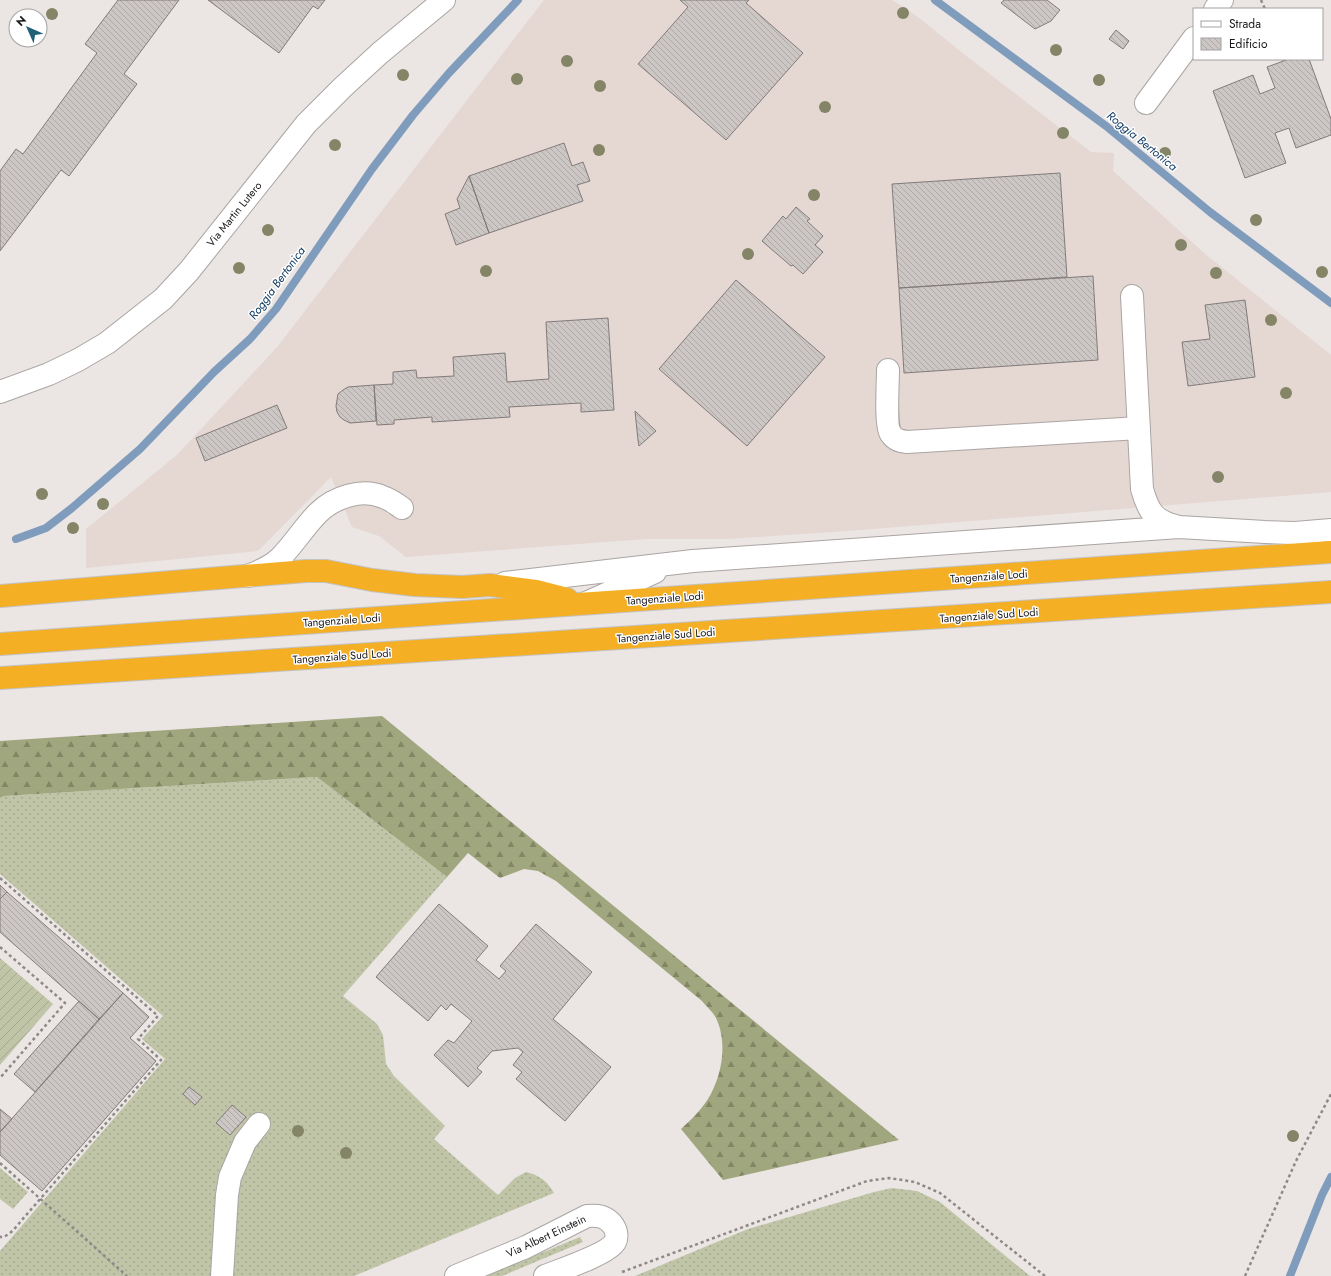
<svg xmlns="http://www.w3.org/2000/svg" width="1331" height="1276" font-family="Jost,sans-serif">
  <defs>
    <pattern id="grass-dots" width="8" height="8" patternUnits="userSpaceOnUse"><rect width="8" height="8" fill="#c0c5a7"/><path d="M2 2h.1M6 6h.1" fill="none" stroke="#a4a88f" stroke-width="1.8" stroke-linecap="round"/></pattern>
    <pattern id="forest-firs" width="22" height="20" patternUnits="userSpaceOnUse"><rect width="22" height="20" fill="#a0a67d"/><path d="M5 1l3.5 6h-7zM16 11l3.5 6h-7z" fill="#828665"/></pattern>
    <pattern id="garden-furrows" width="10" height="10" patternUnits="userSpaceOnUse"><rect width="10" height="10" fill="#c0c5a7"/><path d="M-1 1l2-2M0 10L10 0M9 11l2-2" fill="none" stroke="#a4a88f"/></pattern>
    <pattern id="building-back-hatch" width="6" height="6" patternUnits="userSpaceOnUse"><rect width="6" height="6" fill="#ccc6c5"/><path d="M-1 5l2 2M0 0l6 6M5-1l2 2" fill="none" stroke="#afa9a8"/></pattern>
  </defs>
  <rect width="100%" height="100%" fill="#ebe5e3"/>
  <path fill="#e5d7d2" d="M544 0H892L918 17 965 55 1091 152 1114 153 1113 171 1204 253 1331 355V492L860 530 728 539H646L406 557 379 536 352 527 331 477 258 551 86 568V529L177 455 278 346Z"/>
  <path fill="url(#grass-dots)" d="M317 777 447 877 343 996 377 1024 383 1035 386 1064 394 1076 445 1126 434 1139 498 1195 515 1178 526 1172C541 1176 547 1181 554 1193L354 1276H0V1251L165 1059 142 1039 163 1016 0 874V798L4 796Z
    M0 1168 28 1192 13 1209 0 1199Z
    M892 1188 917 1191 940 1202 1030 1276H635L748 1229 874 1192Z
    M580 1237 583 1242 502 1276H486Z"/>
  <path fill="url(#forest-firs)" d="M382 716 899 1140 723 1180 681 1129C691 1120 701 1110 708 1099 722 1076 728 1043 716 1018 713 1012 706 1006 702 1001L556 881 538 871 524 869 500 878 468 853 447 877 317 777 4 796 0 798V741Z"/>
  <path fill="url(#garden-furrows)" d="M0 958 53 1004 0 1065Z"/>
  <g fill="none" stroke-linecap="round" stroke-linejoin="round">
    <path stroke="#809cbc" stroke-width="8" d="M935 0 1106 126 1210 212 1331 303
      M16 539 46 528 72 508 140 449 214 372 250 339 276 309 372 169 413 115 449 73 518 0
      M1290 1276 1322 1195 1331 1177"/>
  </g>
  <path fill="url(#building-back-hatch)" stroke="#817b7a" d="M118 0H179L124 74 137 84 69 176 61 170 0 251V171L16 149 23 154 97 53 85 44Z
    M208 0H325L318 9 313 6 279 53Z
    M680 0H749L746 3 803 53 726 140 638 64 688 7Z
    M1004 0H1047L1060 10 1051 21 1035 29 1001 3Z
    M1116 30 1129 41 1123 49 1109 39Z
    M1289 59H1309L1331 119V135L1296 148 1289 128 1275 133 1286 163 1245 178 1213 91 1253 75 1260 94 1275 88 1267 67Z
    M564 143 572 166 583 162 590 181 577 185 583 201 489 233 469 176Z
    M1060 173 1067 277 899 288 892 184Z
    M469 176 489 233 456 245 445 214 460 208 457 199Z
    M796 207 810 219 807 221 823 236 815 245 823 252 803 274 793 265 791 266 762 241 783 216 786 219Z
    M1093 276 1098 360 904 373 899 288Z
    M736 280 825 357 747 446 659 369Z
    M1245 300 1255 377 1188 386 1182 342 1210 339 1205 305Z
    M608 318 614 410 581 412V403L509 407 510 417 432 422V417L394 420V424L377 425 374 385 393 384V372L416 370 417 378 454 376 453 357 505 353 507 382 549 379 546 322Z
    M374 385 376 421 350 423 344 420 340 417 337 412 336 406 338 394 343 390 348 387Z
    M277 405 287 428 205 461 196 438Z
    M635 411 656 431 639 446 638 440Z
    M0 885 7 892 0 899Z
    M7 892 123 993 99 1019 0 932V899Z
    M439 904 488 946 476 960 499 979 506 971 500 966 536 924 592 972 553 1019 611 1067 565 1121 516 1079 522 1072 513 1065 523 1052 518 1048 492 1051 477 1068 482 1072 468 1087 434 1055 448 1040 454 1043 472 1021 451 1004 446 1010 441 1005 428 1021 376 977Z
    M123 993 149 1017 130 1038 156 1061 42 1191 0 1155V1132Z
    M79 1001 99 1019 35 1092 14 1074Z
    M189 1087 202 1097 195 1105 183 1094Z
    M232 1105 246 1117 230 1135 216 1123Z
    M0 1109 12 1119 0 1132Z"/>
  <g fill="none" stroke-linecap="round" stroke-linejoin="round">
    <defs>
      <path id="minor" d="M1215 9 1222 0
        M1146 103 1194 38
        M1132 296 1142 489C1149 513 1154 521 1179 527
        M888 370C888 382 885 427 891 434 895 440 900 441 907 442L1139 428
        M0 392 49 374 78 360 107 343 163 299 189 271 306 124 343 87 380 53 444 0
        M248 576C260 571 271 567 280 558 294 544 304 527 318 513 334 497 362 488 383 497 390 499 396 504 402 508
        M505 583 693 561 1179 527 1265 532 1295 533 1331 530
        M586 603 655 572
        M222 1276 227 1195 230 1177 245 1142 259 1124
        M456 1276 526 1247 587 1216C598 1215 605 1216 612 1224 616 1229 618 1236 615 1242 608 1254 560 1270 545 1276"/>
      <path id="highway" d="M0 596 306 571H326L372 580 415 585 462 587 490 585 536 591 567 599
        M0 644 1331 552
        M0 678 1331 592"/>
    </defs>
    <use href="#minor" stroke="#aaa5a3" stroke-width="24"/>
    <use href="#highway" stroke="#c3c3c3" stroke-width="24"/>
    <path stroke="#8e8988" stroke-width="2.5" stroke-dasharray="3 3" stroke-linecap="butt" d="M1261 0 1265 9
      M1283 59 1284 61
      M0 878 158 1016 138 1039 161 1060 21 1221C15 1228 9 1237 0 1237
      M0 947 65 1003 0 1078
      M0 1163 127 1276
      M622 1272 867 1181 889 1178 915 1182 940 1193 1045 1276
      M1245 1276 1296 1161 1331 1094"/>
    <use href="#minor" stroke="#fff" stroke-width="22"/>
    <use href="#highway" stroke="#f4af25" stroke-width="22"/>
  </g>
  <g fill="#848466">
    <circle cx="903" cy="13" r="6"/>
    <circle cx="52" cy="14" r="6"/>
    <circle cx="1056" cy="50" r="6"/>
    <circle cx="567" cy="61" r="6"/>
    <circle cx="403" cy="75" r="6"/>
    <circle cx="517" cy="79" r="6"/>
    <circle cx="1099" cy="80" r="6"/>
    <circle cx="600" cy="86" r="6"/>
    <circle cx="825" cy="107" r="6"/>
    <circle cx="1063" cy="133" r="6"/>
    <circle cx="335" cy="145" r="6"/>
    <circle cx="599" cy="150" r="6"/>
    <circle cx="1165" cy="153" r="6"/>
    <circle cx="814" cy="195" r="6"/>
    <circle cx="1256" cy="220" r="6"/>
    <circle cx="268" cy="230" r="6"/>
    <circle cx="1181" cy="245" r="6"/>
    <circle cx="748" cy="254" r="6"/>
    <circle cx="239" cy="268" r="6"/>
    <circle cx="486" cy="271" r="6"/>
    <circle cx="1322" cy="272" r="6"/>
    <circle cx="1216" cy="273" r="6"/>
    <circle cx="1271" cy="320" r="6"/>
    <circle cx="1286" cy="393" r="6"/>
    <circle cx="1218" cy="477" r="6"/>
    <circle cx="42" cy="494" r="6"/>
    <circle cx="103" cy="504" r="6"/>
    <circle cx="73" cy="528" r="6"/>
    <circle cx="298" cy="1131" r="6"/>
    <circle cx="1293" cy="1136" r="6"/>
    <circle cx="346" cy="1153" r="6"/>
  </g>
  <g text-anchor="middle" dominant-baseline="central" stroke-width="3" stroke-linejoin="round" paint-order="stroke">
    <g font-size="11" fill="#191717" stroke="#fff">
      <text transform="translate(234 214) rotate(-51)">Via Martin Lutero</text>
      <text transform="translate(989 576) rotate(-4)">Tangenziale Lodi</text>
      <text transform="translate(665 598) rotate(-4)">Tangenziale Lodi</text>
      <text transform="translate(989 615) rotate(-4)">Tangenziale Sud Lodi</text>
      <text transform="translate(342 620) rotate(-4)">Tangenziale Lodi</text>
      <text transform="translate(666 635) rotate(-4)">Tangenziale Sud Lodi</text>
      <text transform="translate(342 656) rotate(-4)">Tangenziale Sud Lodi</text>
      <text transform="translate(546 1236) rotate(-25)">Via Albert Einstein</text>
    </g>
    <g font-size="12" font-style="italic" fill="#103b65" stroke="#fff">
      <text transform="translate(1142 141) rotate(39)">Roggia Bertonica</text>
      <text transform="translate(277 283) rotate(-54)">Roggia Bertonica</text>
    </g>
  </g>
  <rect x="1193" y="8" width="130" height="52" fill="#ffffff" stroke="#a3a2a2"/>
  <rect x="1201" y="21" width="20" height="6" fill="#ffffff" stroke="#a3a2a2"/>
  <text x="1229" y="28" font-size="12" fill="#191717">Strada</text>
  <rect x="1201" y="38" width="20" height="12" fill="url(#building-back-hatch)" stroke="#a3a2a2"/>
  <text x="1229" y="48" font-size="12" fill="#191717">Edificio</text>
  <g transform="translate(28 28) rotate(315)"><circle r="19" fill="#ffffff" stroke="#a3a2a2"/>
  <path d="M0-3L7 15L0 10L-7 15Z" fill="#216176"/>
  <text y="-6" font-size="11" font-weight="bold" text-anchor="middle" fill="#191717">N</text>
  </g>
</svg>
